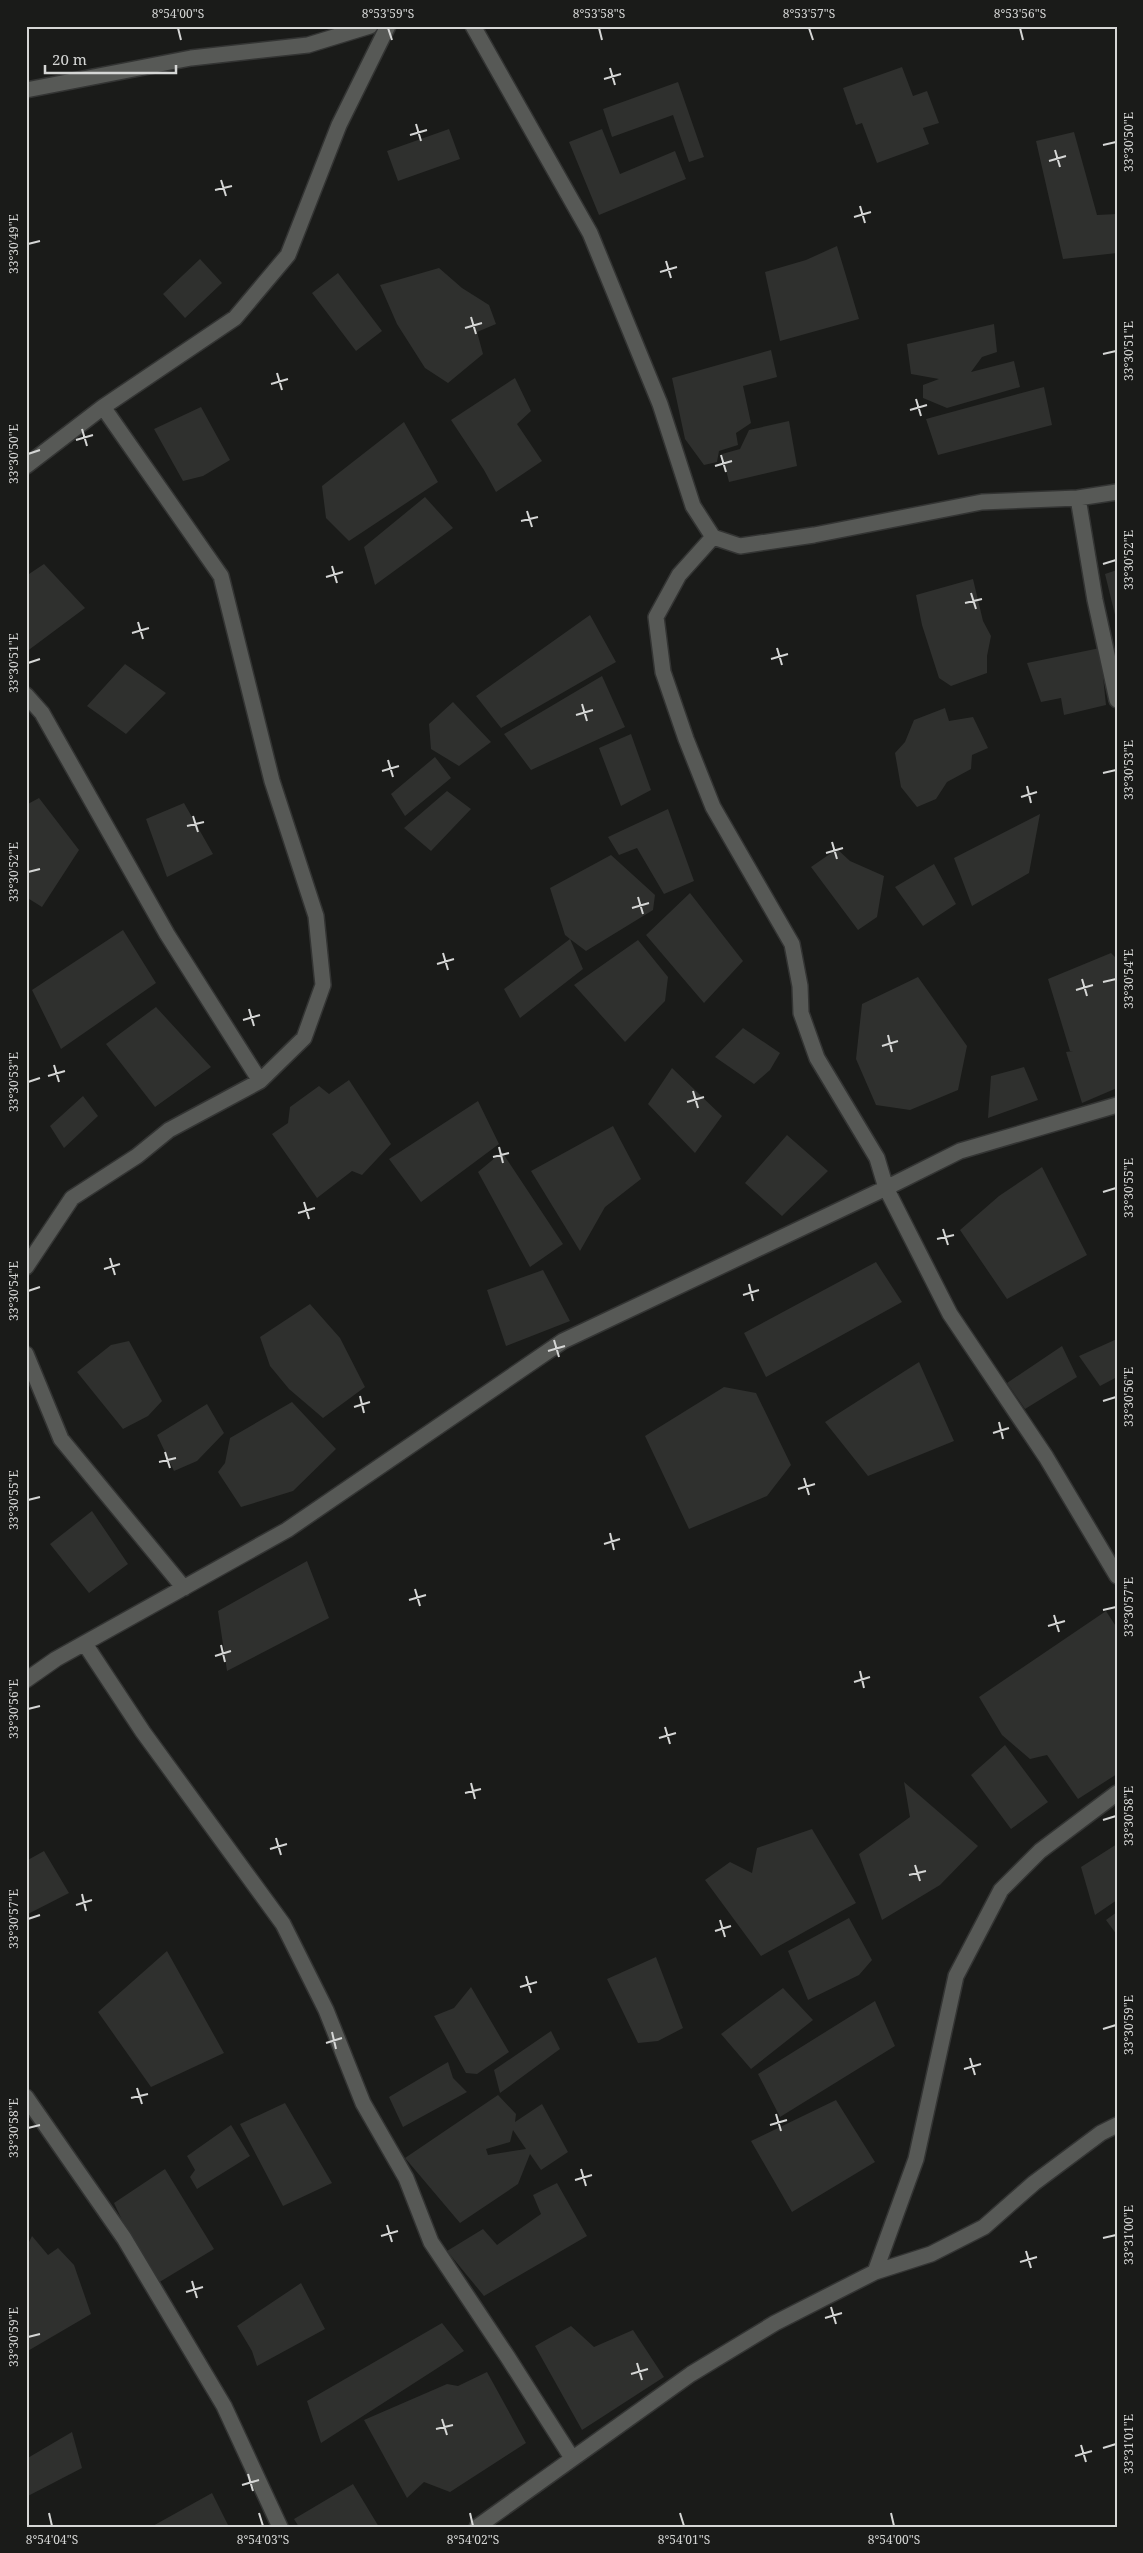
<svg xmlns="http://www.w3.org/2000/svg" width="1143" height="2553" font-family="'Noto Serif',serif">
  <rect width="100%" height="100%" fill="#1a1b19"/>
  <path fill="#2f302e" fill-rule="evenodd" d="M902 67 913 96 927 91 939 123 923 128 929 144 877 163 862 123 856 125 843 88Z
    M678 82 704 157 689 162 673 115 612 137 603 109Z
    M449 129 460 159 398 181 387 151Z
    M602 129 620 174 675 151 686 179 599 215 569 142Z
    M1074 132 1097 215 1117 214V253L1063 259 1036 141Z
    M837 246 859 319 780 341 765 272 806 260Z
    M200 259 222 283 185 318 163 294Z
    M439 268 462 288 489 305 496 324 477 332 483 354 448 383 425 368 397 324 380 285Z
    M338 273 382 331 356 351 312 293Z
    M994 324 997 352 982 357 971 372 1014 361 1020 387 947 408 923 398V385L939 379 911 374 907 344Z
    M771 350 777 377 743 386 751 423 736 433 738 445 719 451 717 462 704 465 685 439 672 378Z
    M515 378 531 411 517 424 542 461 496 492 484 470 451 420Z
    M1044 387 1052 425 938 455 926 419Z
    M201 407 230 460 203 476 183 481 154 429Z
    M789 421 797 466 729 482 722 454 740 449 749 430Z
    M404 422 438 482 349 541 326 518 322 486Z
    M425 497 453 528 375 585 364 547Z
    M44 564 85 608 26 652V576Z
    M1117 570V619H1116L1105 574Z
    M973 579 983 621 991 636 987 656V673L951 686 939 678 922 625 916 595Z
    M590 615 616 662 501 728 476 696Z
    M1100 648 1106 705 1064 715 1061 698 1041 702 1027 663Z
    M125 664 166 693 126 734 87 706Z
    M602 676 625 727 531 770 504 734Z
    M453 702 491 742 459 766 431 749 429 724Z
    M945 708 949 721 973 717 988 748 972 755 971 769 947 782 936 799 917 807 901 787 895 753 905 742 914 720Z
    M631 734 651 790 621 806 599 748Z
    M435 757 451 778 405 816 391 794Z
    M447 791 471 809 431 851 404 828Z
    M39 798 79 850 42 907 26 897V805Z
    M184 803 213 854 167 877 146 819Z
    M668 809 694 881 664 894 637 848 619 855 608 837Z
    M1040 814 1029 873 972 906 954 858Z
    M837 849 850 861 884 876 877 917 858 930 811 867Z
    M611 855 655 895 653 910 586 951 570 939 583 969 520 1018 504 989 570 939 565 935 550 888Z
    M934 864 956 904 923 926 895 887Z
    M690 893 743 961 704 1003 646 935Z
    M123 930 156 983 61 1049 32 990Z
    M638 940 668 977 665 1001 625 1042 574 985Z
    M1111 953 1117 959V1088L1082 1103 1066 1052 1073 1051H1070L1048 979Z
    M918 977 967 1046 958 1090 910 1110 876 1105 856 1059 862 1004Z
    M156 1007 211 1067 155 1107 106 1044Z
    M743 1028 780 1053 770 1070 754 1084 715 1057Z
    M1024 1067 1038 1100 988 1118 991 1076Z
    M672 1068 722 1116 695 1153 648 1104Z
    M349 1080 391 1144 362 1175 352 1171 317 1198 272 1134 288 1123 290 1107 319 1086 329 1094Z
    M83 1096 98 1116 64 1148 50 1126Z
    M478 1101 499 1144 421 1202 389 1159Z
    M613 1126 641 1179 605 1207 580 1251 531 1171Z
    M787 1135 828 1171 782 1216 745 1183Z
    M502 1152 563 1244 530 1267 478 1172Z
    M1042 1167 1087 1255 1007 1299 960 1230 999 1196Z
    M876 1262 902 1302 766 1377 744 1333Z
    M543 1270 570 1321 506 1346 487 1290Z
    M310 1304 340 1338 365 1387 323 1418 289 1389 270 1366 260 1337Z
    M1117 1339V1377L1100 1386 1079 1356Z
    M129 1341 162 1401 148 1416 123 1429 77 1372 111 1345Z
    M1062 1346 1077 1377 1025 1409 1007 1383Z
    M919 1362 954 1441 868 1476 825 1422Z
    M724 1387 756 1393 791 1465 767 1496 689 1529 645 1436Z
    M292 1402 336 1449 293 1491 241 1507 218 1472 225 1463 230 1438Z
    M207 1404 224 1433 197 1461 174 1471 157 1435Z
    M92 1511 128 1564 89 1593 50 1544Z
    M307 1561 329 1618 227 1671 218 1611Z
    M1106 1611 1117 1628V1774L1078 1799 1047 1755 1030 1759 1002 1735 979 1697Z
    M1005 1745 1048 1802 1011 1829 971 1775Z
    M904 1782 978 1846 940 1885 882 1920 859 1854 910 1817Z
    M812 1829 856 1903 761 1956 705 1880 730 1862 752 1873 757 1848Z
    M1117 1844V1900L1095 1915 1081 1867Z
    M44 1851 69 1893 26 1915V1861Z
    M1117 1912V1935L1106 1920Z
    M849 1918 872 1960 859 1975 808 2000 788 1951Z
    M167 1951 224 2053 151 2087 98 2012Z
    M656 1957 683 2028 658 2041 638 2043 607 1979Z
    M471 1987 509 2052 477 2074 466 2073 434 2016 454 2008Z
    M783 1988 813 2020 751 2069 721 2034Z
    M875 2001 895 2046 780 2117 758 2074Z
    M551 2031 560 2049 500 2093 494 2070Z
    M448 2062 453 2078 467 2092 403 2127 389 2097Z
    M498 2095 516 2114 515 2122 542 2104 568 2152 541 2170 530 2154 518 2184 460 2223 405 2158ZM513 2130 526 2149 488 2155 486 2149 510 2142Z
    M836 2100 875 2162 792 2212 751 2141Z
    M285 2103 332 2183 283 2206 240 2124Z
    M231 2125 250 2156 197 2189 190 2177 195 2170 187 2156Z
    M165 2169 214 2249 153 2286 114 2203Z
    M557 2183 587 2236 484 2296 447 2251 483 2229 497 2245 541 2214 533 2195Z
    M32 2236 48 2255 58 2248 74 2265 91 2314 26 2352V2248Z
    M301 2283 325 2329 257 2366 252 2351 237 2326Z
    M442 2323 464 2351 321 2443 307 2401Z
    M571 2326 594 2347 633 2330 664 2377 582 2430 535 2346Z
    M487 2372 526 2443 450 2492 424 2482 407 2498 364 2420 447 2384 458 2386Z
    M72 2432 82 2468 26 2497V2459Z
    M353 2484 379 2527H299L294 2519Z
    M212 2493 229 2527H151Z"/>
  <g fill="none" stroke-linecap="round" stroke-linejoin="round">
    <defs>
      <path id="minor" d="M473 26 590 233 660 404 693 506 713 537 740 546 814 535 982 502 1078 498 1117 492
        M26 90 191 58 308 45 370 26
        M26 466 103 407 235 318 288 255 339 125 388 26
        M1078 498 1095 600 1117 700
        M713 537 679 575 656 617 663 672 686 739 713 807 792 944 800 986 801 1013 817 1058 877 1158 886 1188 950 1314 1046 1457 1117 1576
        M26 695 42 713 167 934 260 1081
        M26 1267 72 1198 137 1156 169 1130 260 1081 304 1038 323 985 316 916 272 781 221 576 103 407
        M26 1354 61 1439 184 1588
        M85 1644 143 1732 283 1924 326 2010 363 2103 406 2178 431 2242 507 2356 572 2458
        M26 1680 56 1659 287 1530 563 1341 886 1188 960 1151 1117 1105
        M26 2097 124 2238 224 2406 280 2527
        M875 2272 916 2159 956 1976 1001 1890 1040 1851 1117 1793
        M477 2527 691 2374 775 2323 875 2272 931 2254 984 2227 1034 2183 1101 2133 1117 2125"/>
    </defs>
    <use href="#minor" stroke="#333433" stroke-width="18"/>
    <use href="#minor" stroke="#575956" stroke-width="15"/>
  </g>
  <path fill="none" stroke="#d5d6d5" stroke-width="2" d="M178 28 181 40M388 28 392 40M599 28 602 40M809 28 813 40M1020 28 1023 40M610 68 615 85M604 79 621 74M416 124 421 141M410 135 427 130M1103 145 1116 142M1055 150 1060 167M1049 161 1066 156M221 180 226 196M215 190 232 186M860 206 865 223M854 217 871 212M28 244 40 241M666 261 671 278M660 272 677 267M471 317 476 334M465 328 482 323M1103 354 1116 351M277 373 282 390M271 384 288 379M916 399 921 416M910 410 927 405M82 429 87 446M76 440 93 435M28 454 40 450M721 455 726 472M715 466 732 461M527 511 532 527M521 521 538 517M1103 564 1116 560M332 566 337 583M326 577 343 572M971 593 976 609M965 603 982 599M138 622 143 639M132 633 149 628M777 648 782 665M771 659 788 654M28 663 40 659M582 704 587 721M576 715 593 710M388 760 393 777M382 771 399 766M1103 773 1116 770M1027 786 1031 803M1021 797 1037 792M193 816 198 832M187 826 204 822M832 842 837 859M826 853 843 848M28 872 40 869M638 897 643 914M632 908 649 903M443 953 448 970M437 964 454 959M1082 979 1087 996M1103 982 1116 979M1076 990 1093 985M249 1009 254 1026M243 1020 260 1015M888 1035 892 1052M882 1046 898 1041M54 1065 59 1082M48 1076 65 1071M28 1082 40 1078M693 1091 698 1108M687 1102 704 1097M499 1147 503 1163M493 1157 509 1153M1103 1192 1116 1188M304 1202 309 1219M298 1213 315 1208M943 1229 948 1245M937 1239 954 1235M110 1258 115 1275M104 1269 120 1264M749 1284 753 1301M28 1291 40 1287M743 1295 759 1290M554 1340 559 1357M548 1351 565 1346M360 1396 364 1413M1103 1401 1116 1397M354 1407 370 1402M999 1422 1003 1439M993 1433 1009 1428M165 1452 170 1468M159 1462 176 1458M804 1478 809 1495M798 1489 815 1484M28 1500 40 1497M610 1533 614 1550M604 1544 620 1539M415 1589 420 1606M409 1600 426 1595M1103 1610 1116 1607M1054 1615 1059 1632M1048 1626 1065 1621M221 1645 225 1662M215 1656 231 1651M860 1671 864 1688M854 1682 870 1677M28 1709 40 1706M665 1727 670 1744M659 1738 676 1733M471 1783 475 1799M465 1793 481 1789M1103 1820 1116 1816M276 1838 281 1855M270 1849 287 1844M915 1865 920 1881M909 1875 926 1871M82 1894 86 1911M76 1905 92 1900M28 1919 40 1915M720 1920 725 1937M715 1931 731 1926M526 1976 531 1993M520 1987 537 1982M1103 2029 1116 2025M332 2032 336 2049M326 2043 342 2038M970 2058 975 2075M964 2069 981 2064M137 2088 142 2104M131 2098 148 2094M776 2114 781 2131M770 2125 787 2120M28 2128 40 2125M581 2169 586 2186M575 2180 592 2175M387 2225 392 2242M381 2236 398 2231M1103 2238 1116 2235M1026 2251 1031 2268M1020 2262 1037 2257M192 2281 197 2298M186 2292 203 2287M831 2307 836 2324M825 2318 842 2313M28 2337 40 2334M637 2363 642 2380M631 2374 648 2369M442 2419 447 2435M436 2429 453 2425M1081 2445 1086 2462M1103 2448 1116 2444M1075 2456 1092 2451M248 2474 253 2491M242 2485 259 2480M49 2513 52 2526M259 2513 263 2526M470 2513 473 2526M680 2513 684 2526M891 2513 894 2526"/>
  <rect width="1143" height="2553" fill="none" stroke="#1a1b19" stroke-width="55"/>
  <path d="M45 65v8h131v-8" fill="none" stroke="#d5d6d5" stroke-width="2.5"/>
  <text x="52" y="65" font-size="15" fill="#d5d6d5" stroke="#1a1b19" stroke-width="4" paint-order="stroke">20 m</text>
  <rect x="28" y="28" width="1088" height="2498" fill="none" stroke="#d5d6d5" stroke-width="2"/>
  <g font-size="12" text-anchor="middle" fill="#d5d6d5">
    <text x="178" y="18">8°54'00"S</text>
    <text x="388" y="18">8°53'59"S</text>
    <text x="599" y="18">8°53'58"S</text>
    <text x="809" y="18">8°53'57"S</text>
    <text x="1020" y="18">8°53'56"S</text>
    <text transform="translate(1129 142) rotate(-90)" y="4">33°30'50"E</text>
    <text transform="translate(14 244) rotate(-90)" y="4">33°30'49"E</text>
    <text transform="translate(1129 351) rotate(-90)" y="4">33°30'51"E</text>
    <text transform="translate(14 454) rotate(-90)" y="4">33°30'50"E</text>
    <text transform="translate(1129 560) rotate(-90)" y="4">33°30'52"E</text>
    <text transform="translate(14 663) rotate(-90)" y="4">33°30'51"E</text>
    <text transform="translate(1129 770) rotate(-90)" y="4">33°30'53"E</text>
    <text transform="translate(14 872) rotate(-90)" y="4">33°30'52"E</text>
    <text transform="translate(1129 979) rotate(-90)" y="4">33°30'54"E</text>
    <text transform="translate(14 1082) rotate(-90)" y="4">33°30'53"E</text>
    <text transform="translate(1129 1188) rotate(-90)" y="4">33°30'55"E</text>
    <text transform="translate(14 1291) rotate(-90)" y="4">33°30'54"E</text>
    <text transform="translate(1129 1397) rotate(-90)" y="4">33°30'56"E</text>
    <text transform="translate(14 1500) rotate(-90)" y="4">33°30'55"E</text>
    <text transform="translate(1129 1607) rotate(-90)" y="4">33°30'57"E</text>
    <text transform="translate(14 1709) rotate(-90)" y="4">33°30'56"E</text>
    <text transform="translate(1129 1816) rotate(-90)" y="4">33°30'58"E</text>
    <text transform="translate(14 1919) rotate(-90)" y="4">33°30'57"E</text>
    <text transform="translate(1129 2025) rotate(-90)" y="4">33°30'59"E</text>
    <text transform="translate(14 2128) rotate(-90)" y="4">33°30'58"E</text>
    <text transform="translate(1129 2235) rotate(-90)" y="4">33°31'00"E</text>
    <text transform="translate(14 2337) rotate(-90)" y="4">33°30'59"E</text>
    <text transform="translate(1129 2444) rotate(-90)" y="4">33°31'01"E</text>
    <text x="52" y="2544">8°54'04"S</text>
    <text x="263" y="2544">8°54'03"S</text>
    <text x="473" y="2544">8°54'02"S</text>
    <text x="684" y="2544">8°54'01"S</text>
    <text x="894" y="2544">8°54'00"S</text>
  </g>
</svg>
